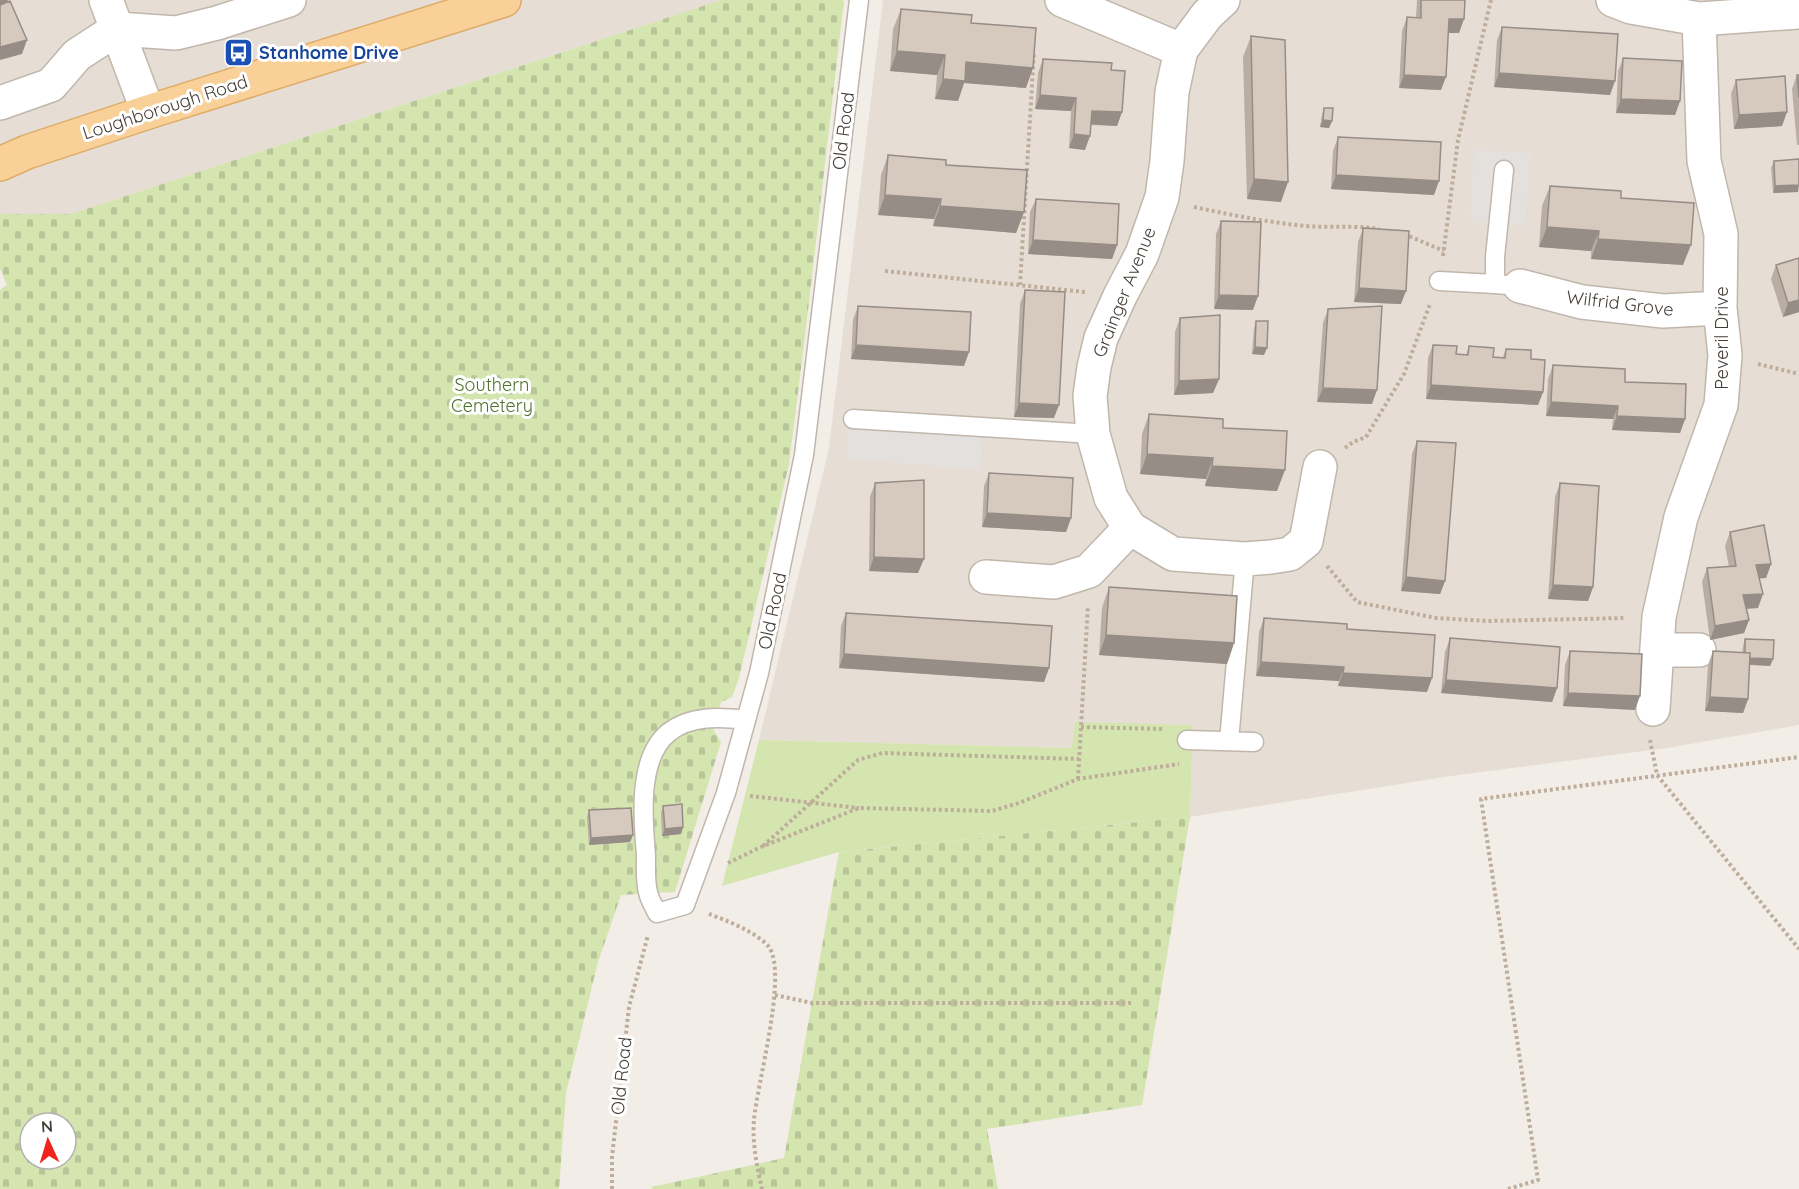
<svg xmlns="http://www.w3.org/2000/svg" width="1799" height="1189" font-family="Quicksand,sans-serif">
  <defs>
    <pattern id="cemetery-stones" width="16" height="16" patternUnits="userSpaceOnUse" patternTransform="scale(1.5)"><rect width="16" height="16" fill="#d4e5b0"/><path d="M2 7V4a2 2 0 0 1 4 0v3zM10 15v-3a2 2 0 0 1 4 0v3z" fill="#b7c598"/></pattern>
  </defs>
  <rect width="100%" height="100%" fill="#f2ede6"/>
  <path fill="#e6ded4" d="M0 0H721L71 214H0Z
    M883 0H1799V725L1667 748 1451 776 1190 817 1193 725 1075 723 1073 748 759 740 829 448Z"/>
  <path fill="#d4e5b0" d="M1075 722 1193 725 1190 817 839 852 722 886 759 740 1072 748Z"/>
  <path fill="url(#cemetery-stones)" fill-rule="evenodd" d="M721 0H844L804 345 789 464 739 678 732 697 721 702 713 729 721 742 675 892 621 895 598 962 566 1093 559 1189H0V290L7 285 0 269V214H71ZM30 1123H66V1159H30Z
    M1190 817 1142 1105 987 1129 998 1189H652V1187L784 1158 839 852Z"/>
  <path fill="#e3e0de" d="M1474 150 1530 153 1525 226 1470 222Z
    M848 427 983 437 981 469 846 459Z"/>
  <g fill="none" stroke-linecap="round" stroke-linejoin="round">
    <defs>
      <path id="lane" d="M1504 170 1495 257V284L1520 286
        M1439 281 1495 284
        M853 419 1093 434
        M746 720C720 717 690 715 668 733 637 759 643 820 646 855 646 867 645 881 648 892 649 899 654 906 657 913L685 905 726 793 759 673 804 455 859 0
        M1187 740 1254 742
        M1229 741 1245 559"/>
      <path id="street" d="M106 0 148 112
        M1062 0 1181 50
        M1223 0 1207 15 1181 50 1172 92 1167 161 1162 197 1142 254 1120 296 1101 338 1094 367 1090 396 1093 434 1111 498 1130 528 1173 554 1245 559 1271 557 1290 554 1306 541 1320 467
        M1613 0 1631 7 1699 19 1799 12
        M0 103 51 85 77 55 117 29 176 33 217 23 289 0
        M1520 286 1582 302 1663 311 1720 308
        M986 577 1054 582 1089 571 1130 528
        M1657 650H1699
        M1653 709 1659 617 1681 517 1721 405 1725 355 1720 308 1721 234 1704 161 1699 19"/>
      <path id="primary" d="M0 164 27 152 148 112 504 0"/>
    </defs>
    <use href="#lane" stroke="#c0b6ac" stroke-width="21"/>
    <use href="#street" stroke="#c0b6ac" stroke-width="36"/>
    <use href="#primary" stroke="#deab68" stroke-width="36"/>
    <path stroke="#bead9b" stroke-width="4" stroke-dasharray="3 3" stroke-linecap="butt" d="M1194 207C1231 215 1267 222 1305 226 1330 228 1354 225 1379 229
      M1404 234 1444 251
      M1443 256 1458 140 1491 0
      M885 271 1085 292
      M1020 285 1034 52
      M1758 364 1799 374
      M1345 448 1353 442 1366 437 1404 374 1430 304
      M1327 566 1357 602 1436 618 1488 621 1625 618
      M1081 727 1163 729
      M1650 740 1657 775 1799 949
      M1078 779 1088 606
      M750 796 859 808
      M763 846 858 760 882 753 1079 759
      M728 863 761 847 859 808 992 811 1019 803 1078 779 1179 764
      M709 914C726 920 758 933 769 947 788 975 757 1084 754 1120 752 1143 757 1167 762 1189
      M775 995 812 1003H1131
      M612 1189V1157L629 1007 648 935
      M1508 1189 1538 1180 1481 799 1799 757"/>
    <use href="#lane" stroke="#fff" stroke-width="18"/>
    <use href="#street" stroke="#fff" stroke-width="33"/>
    <use href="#primary" stroke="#f9d098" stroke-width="33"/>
  </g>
  <path fill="#b8aea4" d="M1417 0H1465L1459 33H1448L1441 90 1399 88 1402 31 1407 17H1416Z
    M901 9 971 23 1026 88 964 83 958 101 935 99 937 75 890 71 893 29Z
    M1502 27 1610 95 1494 87 1497 40Z
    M1251 36 1281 202 1247 199 1243 57Z
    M1623 58 1680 101 1675 115 1616 113 1618 71Z
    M1043 59 1111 70 1122 112 1117 126 1091 125 1085 150 1069 148 1071 111 1035 109 1038 73Z
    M1797 75H1799V145H1797L1792 89Z
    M1736 80 1782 126 1734 129 1731 94Z
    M1324 108 1332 121 1329 128 1320 127 1322 115Z
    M1338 137 1434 195 1331 189 1333 151Z
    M888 155 946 165 1024 212 1016 233 933 226 934 219 878 215 881 175Z
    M1774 161 1798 192 1773 193 1771 168Z
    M1550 186 1621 198 1683 265 1591 259V251L1539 247 1542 206Z
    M1036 199 1117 245 1112 259 1028 254 1030 212Z
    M1221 221 1253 310 1214 309 1216 234Z
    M1363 228 1401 304 1354 302 1358 242Z
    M1776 265 1799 312 1783 317 1771 279Z
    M1025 290 1054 418 1014 417 1020 304Z
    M858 306 964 366 851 359 853 320Z
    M1328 309 1372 404 1317 402 1323 323Z
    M1180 318 1219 379 1213 393 1174 395 1175 332Z
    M1256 321 1264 355 1252 354 1254 328Z
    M1433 345 1456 354 1466 355 1469 346 1493 357H1503L1506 349 1531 359 1543 392 1538 405 1426 399 1428 358Z
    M1553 365 1625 382 1685 419 1680 433 1612 430 1613 419 1546 416 1548 379Z
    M1149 414 1223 428 1277 491 1205 486 1206 479 1140 474 1142 434Z
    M1417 441 1445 581 1440 594 1401 591 1412 454Z
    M989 473 1071 518 1066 532 982 527 984 486Z
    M875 483 918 573 869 571 870 497Z
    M1560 483 1593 587 1588 601 1548 599 1555 497Z
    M1730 532 1771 564 1766 578H1759L1758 608 1746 609 1749 620 1744 633 1710 640 1702 582 1707 568 1729 567 1725 546Z
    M1109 587 1234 643 1227 664 1099 655 1102 608Z
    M846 613 1049 668 1044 682 839 668 841 626Z
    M1264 618 1347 629 1427 692 1338 686 1339 681 1256 676 1259 632Z
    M1450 638 1557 688 1552 702 1441 693 1445 652Z
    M1745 639 1773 659 1770 666 1749 665 1748 699 1743 713 1705 711 1708 665 1713 651 1742 653 1743 646Z
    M1570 651 1635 710 1563 706 1565 665Z
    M663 806 683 827 681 834 662 836 661 813Z
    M589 810 633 835 630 842 589 845 587 817Z"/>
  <path fill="#968d86" d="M0 0H8L4 10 0 12Z
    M1449 19H1464L1459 33H1443Z
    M27 40 22 54 0 60V47Z
    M897 51 945 55 937 75 890 71Z
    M966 62 1033 68 1026 88 964 83 958 101 935 99 943 79Z
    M1499 73 1615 81 1610 95 1494 87Z
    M1404 75 1446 77 1441 90 1399 88Z
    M1040 95 1076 98 1071 111 1035 109Z
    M1621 99 1680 101 1675 115 1616 113Z
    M1092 111 1122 112 1117 126 1087 124Z
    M1787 112 1782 126 1734 129 1739 115Z
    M1323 120 1332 121 1329 128 1320 127Z
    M1074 134 1090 136 1085 150 1069 148Z
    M1336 175 1439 181 1434 195 1331 189Z
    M1254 179 1288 182 1281 202 1247 199Z
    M1799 185 1798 192 1773 193 1775 186Z
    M885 195 941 199 934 219 878 215Z
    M940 206 1024 212 1016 233 933 226Z
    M1547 227 1599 231 1591 251 1539 247Z
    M1598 239 1691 245 1683 265 1591 259Z
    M1033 240 1117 245 1112 259 1028 254Z
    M1359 288 1406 291 1401 304 1354 302Z
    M1219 295 1258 296 1253 310 1214 309Z
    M1799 300V312L1783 317 1788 303Z
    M856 345 969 352 964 366 851 359Z
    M1255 347 1267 348 1264 355 1252 354Z
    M1219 379 1213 393 1174 395 1179 381Z
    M1431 385 1543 392 1538 405 1426 399Z
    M1323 388 1377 390 1372 404 1317 402Z
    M1551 402 1618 406 1613 419 1546 416Z
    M1019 403 1059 405 1054 418 1014 417Z
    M1617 416 1685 419 1680 433 1612 430Z
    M1147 454 1213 458 1206 479 1140 474Z
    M1212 466 1285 470 1277 491 1205 486Z
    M987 513 1071 518 1066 532 982 527Z
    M874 557 924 559 918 573 869 571Z
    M1771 564 1766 578 1751 579 1756 565Z
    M1406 577 1445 581 1440 594 1401 591Z
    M1553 585 1593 587 1588 601 1548 599Z
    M1763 594 1758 608 1738 609 1743 595Z
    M1749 620 1744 633 1710 640 1715 626Z
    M1106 635 1234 643 1227 664 1099 655Z
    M844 654 1049 668 1044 682 839 668Z
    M1744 657 1773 659 1770 666 1742 664Z
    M1261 662 1344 667 1339 681 1256 676Z
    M1343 673 1432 678 1427 692 1338 686Z
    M1446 680 1557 688 1552 702 1441 693Z
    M1568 693 1640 696 1635 710 1563 706Z
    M1710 697 1748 699 1743 713 1705 711Z
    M683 827 681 834 662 836 665 829Z
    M633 835 630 842 589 845 591 838Z"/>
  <path fill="#d6cabf" stroke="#968d86" stroke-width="1.5" d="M1421 0H1465L1464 19H1449L1446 77 1404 75 1407 17 1421 18Z
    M10 1 27 40 0 47V5Z
    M901 9 972 15 971 23 1036 28 1033 68 966 62 965 81 943 79 945 55 897 51Z
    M1502 27 1618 34 1615 81 1499 73Z
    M1251 36 1285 40 1288 182 1254 179Z
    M1623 58 1682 61 1680 101 1621 99Z
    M1043 59 1112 63 1111 70 1125 71 1122 112 1092 111 1090 136 1074 134 1076 98 1040 95Z
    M1797 75H1799V98Z
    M1785 76 1787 112 1739 115 1736 80Z
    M1324 108H1333L1332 121 1323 120Z
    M1338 137 1441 142 1439 181 1336 175Z
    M888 155 946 160V165L1027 170 1024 212 940 206 941 199 885 195Z
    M1799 159V185L1775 186 1774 161Z
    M1550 186 1621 191V198L1694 203 1691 245 1598 239 1599 231 1547 227Z
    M1036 199 1119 204 1117 245 1033 240Z
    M1221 221 1261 222 1258 296 1219 295Z
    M1363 228 1409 231 1406 291 1359 288Z
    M1799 258V300L1788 303 1776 265Z
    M1025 290 1065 292 1059 405 1019 403Z
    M858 306 971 312 969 352 856 345Z
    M1382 306 1377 390 1323 388 1328 309Z
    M1220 315 1219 379 1179 381 1180 318Z
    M1256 321H1268L1267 348 1255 347Z
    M1433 345 1457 346 1456 354 1468 355 1469 346 1494 348 1493 357 1505 358 1506 349 1531 350V359L1545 360 1543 392 1431 385Z
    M1553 365 1625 369V382L1686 384 1685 419 1617 416 1618 406 1551 402Z
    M1149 414 1223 419V428L1287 431 1285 470 1212 466 1213 458 1147 454Z
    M1417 441 1456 443 1445 581 1406 577Z
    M989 473 1073 478 1071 518 987 513Z
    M924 480V559L874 557 875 483Z
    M1560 483 1599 486 1593 587 1553 585Z
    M1764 525 1771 564 1756 565 1763 594 1743 595 1749 620 1715 626 1707 568 1736 566 1730 532Z
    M1109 587 1237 596 1234 643 1106 635Z
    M846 613 1052 626 1049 668 844 654Z
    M1264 618 1347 624V629L1435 635 1432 678 1343 673 1344 667 1261 662Z
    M1450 638 1560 647 1557 688 1446 680Z
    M1745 639 1774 640 1773 659 1750 658V653H1745Z
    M1570 651 1642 654 1640 696 1568 693Z
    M1713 651 1750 653 1748 699 1710 697Z
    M682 804 683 827 665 829 663 806Z
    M631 808 633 835 591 838 589 810Z"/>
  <defs>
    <symbol id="bus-square" viewBox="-11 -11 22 22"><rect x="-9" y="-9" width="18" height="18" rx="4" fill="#1a4fb4" stroke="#fff"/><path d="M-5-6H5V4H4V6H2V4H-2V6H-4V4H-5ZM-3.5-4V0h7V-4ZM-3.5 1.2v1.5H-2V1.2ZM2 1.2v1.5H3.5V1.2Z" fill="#fff"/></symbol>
  </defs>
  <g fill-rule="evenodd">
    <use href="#bus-square" x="222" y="36" width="33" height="33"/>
  </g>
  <g text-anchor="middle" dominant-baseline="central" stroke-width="6" stroke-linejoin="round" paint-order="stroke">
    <g font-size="18" font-weight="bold" fill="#164399" stroke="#fff" text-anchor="start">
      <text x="259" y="52">Stanhome Drive</text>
    </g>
    <g font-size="18" fill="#443d36" stroke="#fff">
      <text transform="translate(165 107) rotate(-18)">Loughborough Road</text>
      <text transform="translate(843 131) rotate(-83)">Old Road</text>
      <text transform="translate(1124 292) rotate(-68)">Grainger Avenue</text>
      <text transform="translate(1620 303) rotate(7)">Wilfrid Grove</text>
      <text transform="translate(1721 338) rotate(-90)">Peveril Drive</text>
      <text transform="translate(772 611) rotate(-78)">Old Road</text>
      <text transform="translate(621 1076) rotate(-84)">Old Road</text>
    </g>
    <g font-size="18" fill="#50732c" stroke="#fff">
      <text x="492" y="384">Southern<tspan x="492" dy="21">Cemetery</tspan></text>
    </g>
  </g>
  <g transform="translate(48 1141) rotate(356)"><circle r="28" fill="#ffffff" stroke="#b4b1af" stroke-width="1.5"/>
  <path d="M0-4.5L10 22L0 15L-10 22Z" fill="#f0231f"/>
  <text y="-9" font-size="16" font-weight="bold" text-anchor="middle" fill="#443d36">N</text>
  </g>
</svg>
